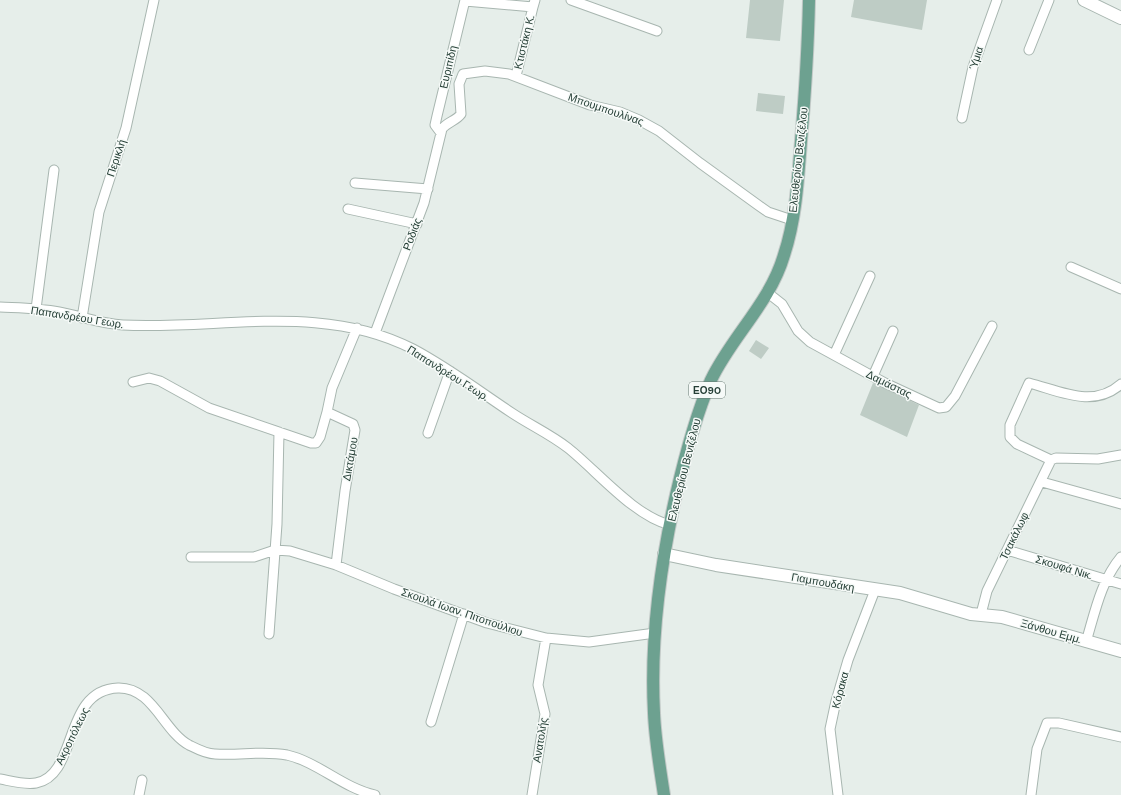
<svg xmlns="http://www.w3.org/2000/svg" width="1121" height="795" font-family="'DM Sans',sans-serif">
  <rect width="100%" height="100%" fill="#e6eeea"/>
  <path fill="#beccc5" d="M750 0H784L780 41 746 38Z
    M854 0H927L922 30 851 17Z
    M758 93 785 96 783 114 756 111Z
    M756 340 769 348 761 359 749 351Z
    M873 383 919 405 907 437 860 415Z"/>
  <g fill="none" stroke-linecap="round" stroke-linejoin="round">
    <defs>
      <path id="minor" d="M571 0 657 31
        M465 1 533 7 535 0
        M1029 50 1049 0
        M516 76 533 7
        M962 118 973 67 997 0
        M441 133 435 125 437 116 465 0
        M355 183 428 189
        M348 209 417 224
        M1071 267 1121 289
        M768 293 782 304 798 331 810 342 885 383 939 408 946 407 955 396 992 326
        M0 307C20 308 39 308 59 312 81 316 101 324 123 325 220 330 322 302 413 349 447 367 479 391 512 413 530 425 550 434 568 448 597 471 634 516 670 525
        M36 309 54 170
        M82 318 99 212 126 128 154 0
        M375 333 424 203 442 129C447 122 456 121 461 114L459 84 463 74 485 71 509 74 590 105 620 112 639 120 659 131 700 163 758 205 768 212 792 220
        M834 355 870 276
        M873 376 893 331
        M133 382 149 378 160 381 209 408 311 443H316L320 437 327 412
        M428 433 450 371
        M1051 460 1017 444 1010 437V425L1029 383C1060 391 1093 409 1121 384
        M1051 460 1056 458 1098 459 1121 455
        M1042 482 1121 504
        M1007 550 1121 584
        M191 557H254L275 550 290 551 336 565 394 589 487 623 546 638 589 642 655 633
        M336 565 345 491 355 430 353 424 327 412 332 388 357 328
        M981 614 987 591 1051 460
        M269 634 277 524 279 432
        M1086 642C1095 612 1101 581 1121 557
        M431 722 464 614
        M0 779C11 781 24 785 36 783 79 775 62 690 118 688 153 687 163 731 189 745 197 749 206 754 215 754 239 756 262 750 287 755 318 762 343 788 375 795
        M139 795 142 780
        M532 795 545 714 538 685 546 638
        M838 795 830 729 836 701 848 660 875 590
        M1031 795 1037 749 1047 723H1059L1121 737"/>
      <path id="tertiary" d="M1084 0 1121 18
        M664 554 716 565 900 593 971 614 1002 617 1121 651"/>
      <path id="primary" d="M664 795C660 768 655 740 654 713 650 639 660 566 676 495 685 456 695 417 711 380 732 336 770 303 784 255 796 219 798 179 801 141 805 94 808 47 809 0"/>
    </defs>
    <use href="#minor" stroke="#a8b6b0" stroke-width="11"/>
    <use href="#tertiary" stroke="#a8b6b0" stroke-width="14"/>
    <use href="#primary" stroke="#c2c9c7" stroke-width="14"/>
    <use href="#minor" stroke="#fff" stroke-width="9"/>
    <use href="#tertiary" stroke="#fff" stroke-width="12"/>
    <use href="#primary" stroke="#6da190" stroke-width="12"/>
  </g>
  <g text-anchor="middle" dominant-baseline="central" stroke-width="3" stroke-linejoin="round" paint-order="stroke">
    <rect fill="#f6faf8" stroke="#647770" stroke-width="1" x="689" y="382" width="36" height="16" rx="3"/>
    <g font-size="10" font-weight="bold" fill="#253f36">
      <text x="707" y="390">ΕΟ90</text>
    </g>
    <g font-size="11" fill="#253f36" stroke="#f6faf8">
      <text transform="translate(524 42) rotate(-76)">Κτιστάκη Κ.</text>
      <text transform="translate(976 58) rotate(-73)">Ύμια</text>
      <text transform="translate(448 67) rotate(-77)">Ευριπίδη</text>
      <text transform="translate(606 109) rotate(19)">Μπουμπουλίνας</text>
      <text transform="translate(116 158) rotate(-72)">Περικλή</text>
      <text transform="translate(798 160) rotate(-84)">Ελευθερίου Βενιζέλου</text>
      <text transform="translate(412 234) rotate(-69)">Ροδιάς</text>
      <text transform="translate(77 317) rotate(9)">Παπανδρέου Γεωρ.</text>
      <text transform="translate(448 373) rotate(32)">Παπανδρέου Γεωρ.</text>
      <text transform="translate(889 384) rotate(26)">Δαμάστας</text>
      <text transform="translate(350 459) rotate(-80)">Δικτάμου</text>
      <text transform="translate(684 470) rotate(-76)">Ελευθερίου Βενιζέλου</text>
      <text transform="translate(1014 536) rotate(-64)">Τσακάλωφ</text>
      <text transform="translate(1064 567) rotate(17)">Σκουφά Νικ.</text>
      <text transform="translate(823 582) rotate(10)">Γιαμπουδάκη</text>
      <text transform="translate(462 612) rotate(19)">Σκουλά Ιωαν. Πιτοπούλιου</text>
      <text transform="translate(1051 631) rotate(16)">Ξάνθου Εμμ.</text>
      <text transform="translate(840 690) rotate(-75)">Κόρακα</text>
      <text transform="translate(72 736) rotate(-64)">Ακροπόλεως</text>
      <text transform="translate(540 740) rotate(-81)">Ανατολής</text>
    </g>
  </g>
</svg>
